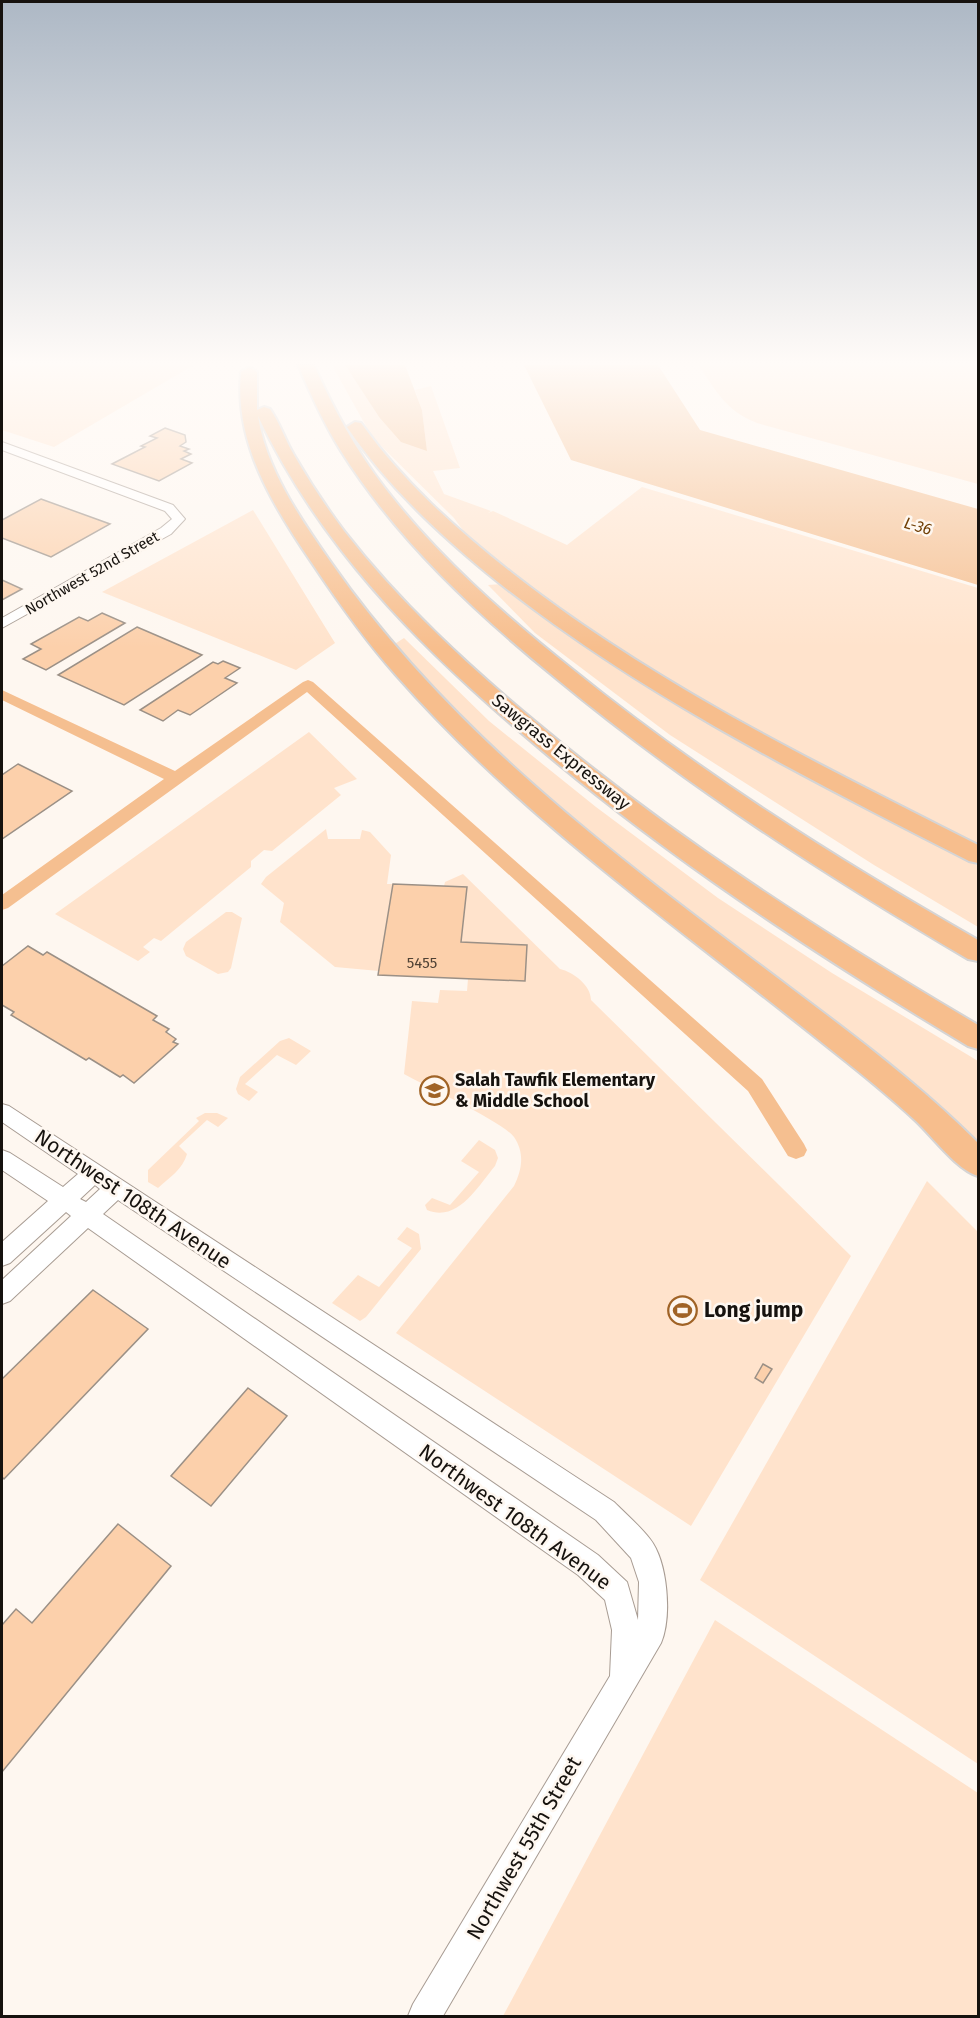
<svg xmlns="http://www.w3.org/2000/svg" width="980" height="2018" font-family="'Fira Sans',sans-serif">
  <rect width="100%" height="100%" fill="#fef7f0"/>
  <path fill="#ffe3cc" d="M2 365H194L54 447 2 430Z
    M332 365H345L379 417 427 451 422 410 415 390 431 386 460 468 433 471 444 494 491 511 488 513 493 511 567 545 642 487 978 588V846L744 727 582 628 473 544 454 518 372 437Z
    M698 365H978V484L757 423C725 410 718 393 698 365Z
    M253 510 335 643 296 670 102 592Z
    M502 584 591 649 978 866V927L874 865 670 735 535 633 488 585Z
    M404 638 489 721 596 807 718 898 832 973 978 1061V1157L948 1123 557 812 390 647Z
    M309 732 357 779 334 788 341 795 272 851 264 850 251 861V867L161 941 154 938 143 947 150 952 138 961 55 914Z
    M326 829 328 839H360L362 830 370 832 391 855 387 884H393L379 971 335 967 280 922 284 903 261 884 266 877Z
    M463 874 560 969C573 972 591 985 591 1000L851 1256 691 1526 396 1333 514 1186C522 1170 525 1153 514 1137 503 1122 425 1086 404 1074L412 1001 438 1003 440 990 467 991 468 979 525 981 527 945 461 942 467 887 444 886 445 882Z
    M226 912H232L242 918 231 968 228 972 218 974 186 956 183 949 186 942Z
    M289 1038 311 1051 296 1065 277 1055 245 1084 258 1092 249 1101 238 1094 236 1089 240 1077 280 1041Z
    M205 1113H217L228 1118 218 1127 207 1120 179 1146 187 1154C183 1169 169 1178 158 1188L148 1182V1170L199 1121 196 1118Z
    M479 1140 495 1150 498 1158 495 1166C478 1186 458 1223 427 1210L425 1205 432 1198 450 1205 479 1172 461 1161Z
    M927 1181 978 1232V1764L700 1580Z
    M407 1227 419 1234 421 1249 366 1317 360 1321 332 1303 358 1275 379 1287 412 1248 397 1239Z
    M715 1620 978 1793V2016H503Z"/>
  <path fill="#f5bf90" d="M345 365H405L422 410 427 451 401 442 379 417Z
    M524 365H658L700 430 978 509V585L571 460Z"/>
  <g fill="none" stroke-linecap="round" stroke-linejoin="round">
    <path fill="#f5bf90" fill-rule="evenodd" d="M308 680 313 682 762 1079 804 1144 807 1150 804 1156 796 1159 788 1156 748 1091 307 692 8 908 2 910V895L164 779 2 700V690L175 771 303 682Z"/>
  </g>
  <path fill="#fcd0ab" stroke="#9b9086" stroke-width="1.5" d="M165 428 185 435 186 442 180 446 189 449 184 451 191 454 181 459 192 463 159 481 112 464 145 447 141 446 157 438 150 436Z
    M41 499 110 524 51 557 2 538V520Z
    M2 580 22 589 2 600Z
    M102 613 125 623 46 670 23 659 41 649 31 644 79 617 88 621Z
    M137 627 202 655 124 705 58 675Z
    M223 661 240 668 225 678 237 683 190 715 178 710 163 721 140 710 213 662 218 664Z
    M18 764 72 791 2 839V775Z
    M393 884 467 887 461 942 527 945 525 981 378 975Z
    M28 946 43 955 47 952 157 1016 153 1020 169 1029 166 1032 176 1039 173 1042 178 1044 134 1083 123 1075 120 1077 89 1058 86 1060 11 1015 14 1012 2 1005V966Z
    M93 1290 148 1329 4 1479 2 1477V1379Z
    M763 1364 772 1369 763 1383 755 1378Z
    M248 1388 287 1416 211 1506 171 1476Z
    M118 1524 171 1566 2 1772V1625L16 1609 32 1623Z"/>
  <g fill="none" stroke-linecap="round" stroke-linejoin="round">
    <defs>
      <path id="minor" d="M2 442 173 505 185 519 171 534 2 628V618L161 528 172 519 165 511 2 450Z
        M2 1104 9 1106 614 1502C626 1514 640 1526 650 1539 668 1562 672 1617 661 1643L443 2016H408L413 2004 610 1676 612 1630 605 1600 578 1575 88 1228 10 1301 2 1304V1280L71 1216 66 1212 10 1263 2 1266V1242L48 1201 2 1170V1150L10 1153 63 1187 78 1174 2 1122ZM95 1185 100 1189 86 1202 80 1199ZM118 1200 596 1520 631 1558 639 1582 638 1620 627 1582 598 1555 103 1214Z"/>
      <path id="highway" d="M298 365H314C333 408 355 449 384 487 437 556 504 615 572 669 699 772 836 859 978 940V961L968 959C825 875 685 785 557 679 476 613 397 540 341 451 324 424 311 395 298 365Z
        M249 367 257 372V410L264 407 270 409C280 423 285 440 294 455 309 481 326 507 344 531 400 603 467 665 537 723 674 838 824 934 978 1025V1049L968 1046C813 953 662 854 525 736 416 643 320 546 258 416 266 470 302 521 332 564 443 723 595 841 748 956 827 1016 908 1073 978 1143V1176C957 1170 933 1137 916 1121 890 1097 862 1074 834 1052 684 931 524 821 396 675 365 640 338 602 312 563 273 506 234 443 241 372Z
        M355 422 361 423C403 482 456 529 512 573 655 685 818 764 978 845V863L969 861C807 778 642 696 498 582 441 536 388 487 347 427Z"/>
    </defs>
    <use href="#minor" stroke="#a89c93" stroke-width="2"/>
    <use href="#highway" stroke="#d5d4d4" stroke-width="4"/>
    <use href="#minor" fill="#fff" fill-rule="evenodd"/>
    <use href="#highway" fill="#f7be8d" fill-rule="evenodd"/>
  </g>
  <linearGradient id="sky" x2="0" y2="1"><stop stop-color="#adb8c5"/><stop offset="0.56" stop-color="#fffbf8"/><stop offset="1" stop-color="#fffbf8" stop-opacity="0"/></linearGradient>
  <rect width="980" height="648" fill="url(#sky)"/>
  <defs>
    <symbol id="school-ring" viewBox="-11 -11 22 22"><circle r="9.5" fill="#fef7f0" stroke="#a06326" stroke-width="1.5"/><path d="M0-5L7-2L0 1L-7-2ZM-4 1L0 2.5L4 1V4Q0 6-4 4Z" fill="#a06326"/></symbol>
    <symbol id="stadium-ring" viewBox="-11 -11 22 22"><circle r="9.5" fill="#fef7f0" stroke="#a06326" stroke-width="1.5"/><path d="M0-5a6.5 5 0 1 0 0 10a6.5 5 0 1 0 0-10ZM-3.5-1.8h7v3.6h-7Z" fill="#a06326"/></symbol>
  </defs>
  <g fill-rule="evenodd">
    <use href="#school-ring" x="418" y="1074" width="33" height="33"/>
    <use href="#stadium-ring" x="666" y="1294" width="33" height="33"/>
  </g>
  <g text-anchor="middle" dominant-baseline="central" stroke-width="5" stroke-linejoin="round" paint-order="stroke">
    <g font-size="15" fill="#16120e" stroke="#fef7f0">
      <text transform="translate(92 573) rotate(-30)">Northwest 52nd Street</text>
    </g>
    <g font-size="15" fill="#504235">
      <text x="422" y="963">5455</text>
    </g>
    <g font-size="16" font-style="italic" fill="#714006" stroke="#fef7f0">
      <text transform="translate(918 526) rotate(16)">L-36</text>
    </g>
    <g font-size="18" fill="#16120e" stroke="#fef7f0">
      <text transform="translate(561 752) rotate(39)">Sawgrass Expressway</text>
    </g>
    <g font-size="18" font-weight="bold" fill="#16120e" stroke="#fef7f0" text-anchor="start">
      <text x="455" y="1080">Salah Tawfik Elementary<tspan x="455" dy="21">&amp; Middle School</tspan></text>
    </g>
    <g font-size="21" fill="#16120e" stroke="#fef7f0">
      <text transform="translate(133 1199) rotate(34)">Northwest 108th Avenue</text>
      <text transform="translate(515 1517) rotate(36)">Northwest 108th Avenue</text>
      <text transform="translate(524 1848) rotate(-60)">Northwest 55th Street</text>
    </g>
    <g font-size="21" font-weight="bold" fill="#16120e" stroke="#fef7f0" text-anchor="start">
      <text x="704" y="1310">Long jump</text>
    </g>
  </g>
  <rect width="980" height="2018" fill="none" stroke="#16120e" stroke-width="6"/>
</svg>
